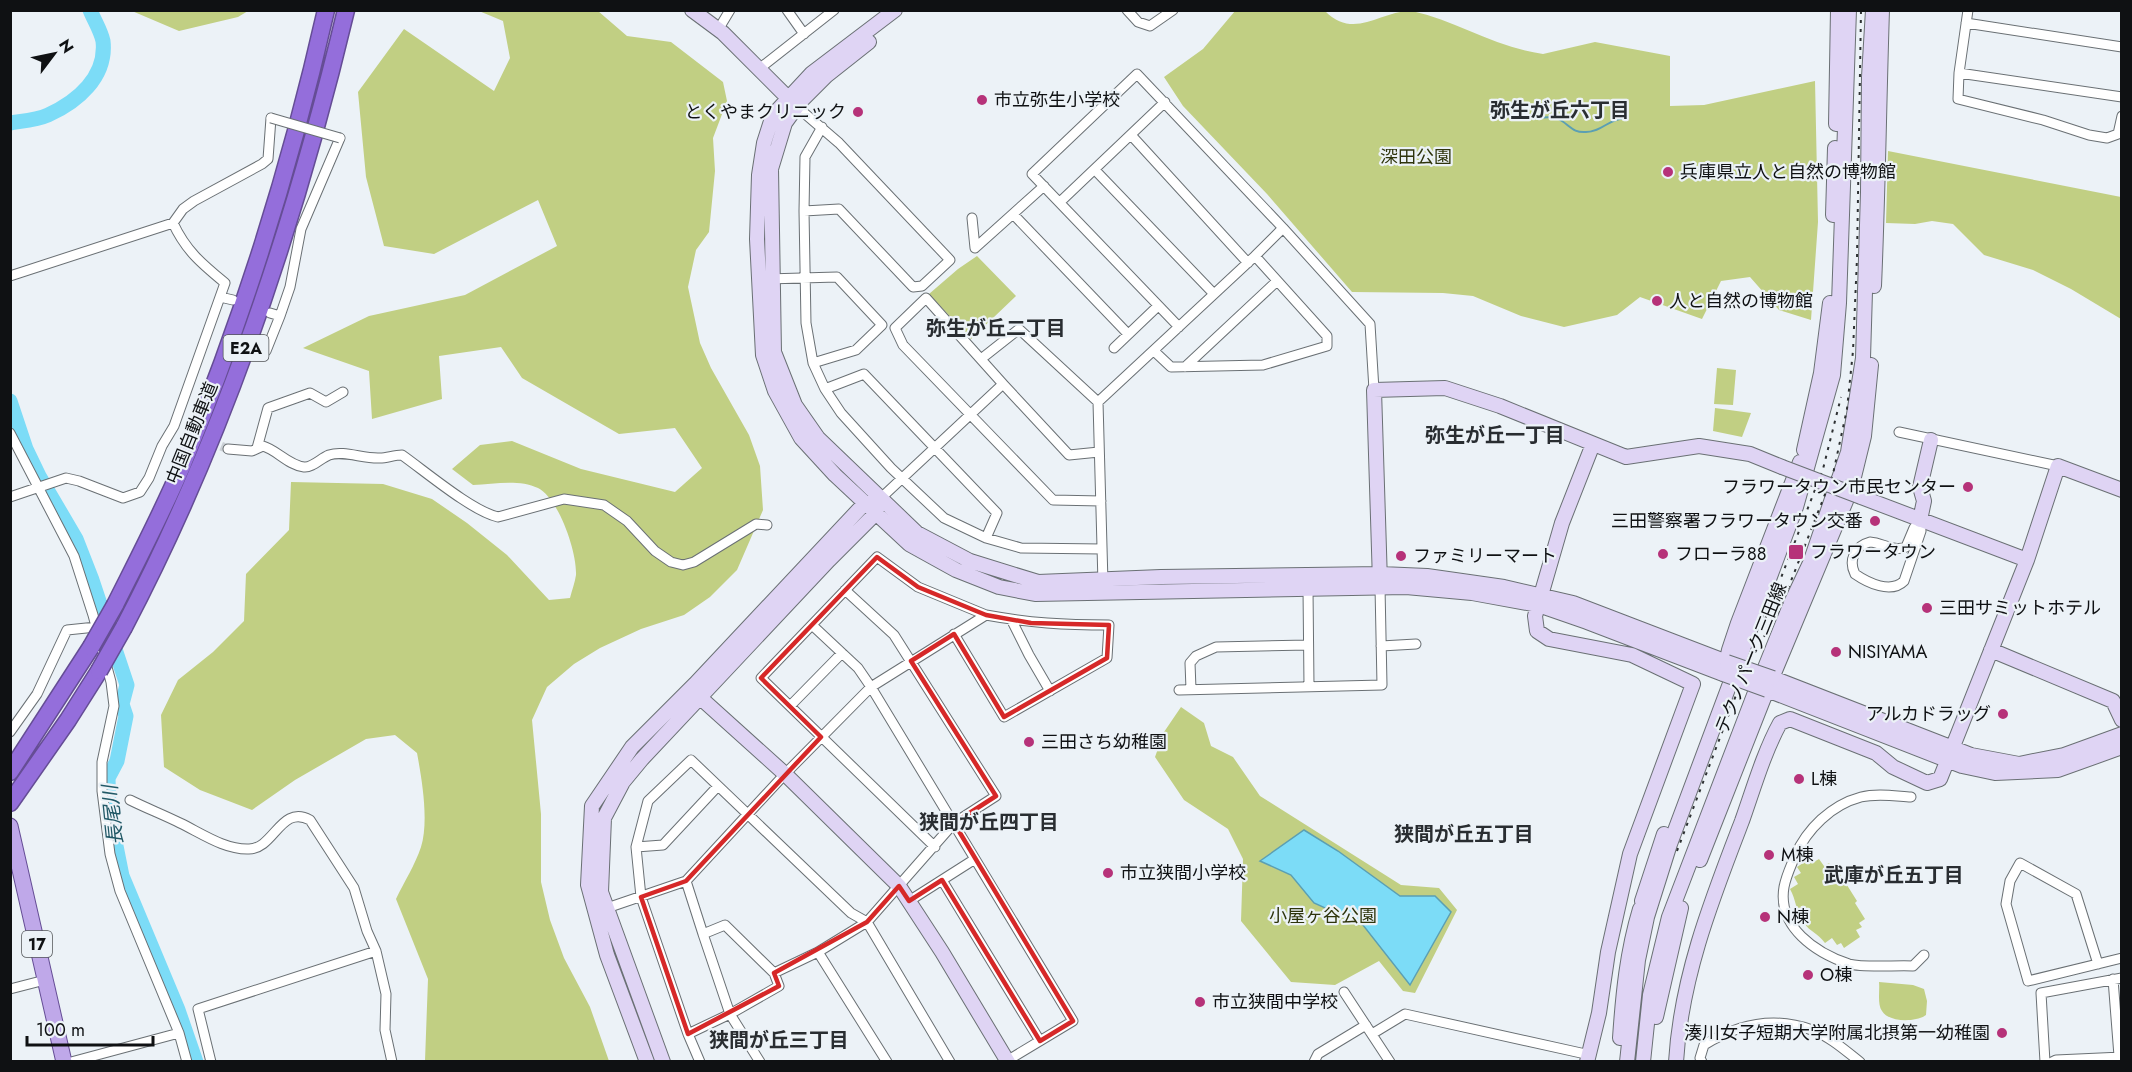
<svg xmlns="http://www.w3.org/2000/svg" width="2132" height="1072" font-family="Jost,'Noto Sans JP',sans-serif">
  <rect width="100%" height="100%" fill="#ecf2f7"/>
  <path fill="#c1cf83" d="M132 11H248L238 17 179 31Z
    M479 11H598L627 36 671 42 723 82 727 101 713 138 715 171 709 232 696 250 688 287 700 343 711 368 749 435 760 466 763 510 737 570 710 597 684 615 641 629 600 648 574 664 547 687 532 720 541 814V882L550 920 564 958 590 1007 609 1061H425L428 979 396 899C404 882 415 865 421 847 429 821 422 780 417 753L395 735 366 739 295 780 252 810 200 790 164 767 161 715 178 680 213 652 244 621 246 574 289 530 291 482 383 484 432 499 467 523 507 555 549 600 570 598C572 590 575 582 576 575 577 552 559 499 538 488 519 479 494 484 473 485L452 469 480 445 512 441 581 469 675 492 702 468 675 428 619 434 522 378 501 347 439 356 442 399 372 419 369 371 303 348 369 316 465 295 557 246 538 200 434 254 384 246 366 177 358 92 404 29 494 91 510 58 503 21Z
    M1412 11C1457 21 1497 48 1543 54L1595 42 1670 56V106L1704 105 1815 81 1818 222 1811 320 1779 310 1750 277 1721 281 1702 319 1640 297 1617 315 1564 327 1521 316 1473 296 1443 293 1352 292 1267 194 1183 106 1164 77 1203 49 1235 11H1325C1355 41 1380 10 1412 11Z
    M1888 151 2121 197V319L2071 289 2033 270 1984 255 1953 224 1932 221 1915 224 1886 223Z
    M977 256 1016 296 971 339 929 294 958 269Z
    M1717 368 1736 370 1733 405 1714 404Z
    M1715 408 1751 413 1742 437 1713 431Z
    M1181 707 1204 723 1211 746 1233 757 1260 796 1401 885 1439 888 1457 910 1415 993 1403 991 1379 961 1335 985 1291 982 1241 921 1243 859 1228 829 1184 800 1155 757 1164 732Z
    M1809 859 1812 863 1819 859 1824 866 1829 863 1837 876 1840 874 1857 901 1855 903 1865 919 1859 923 1862 927 1856 930 1860 937 1844 948 1841 943 1837 945 1832 938 1825 943C1817 932 1811 933 1803 922 1796 912 1796 899 1790 889L1798 884 1794 877 1801 873 1797 867Z
    M1879 982 1913 985 1924 989 1927 1001 1926 1015C1917 1022 1889 1023 1882 1011 1877 1004 1880 990 1879 982Z"/>
  <path fill="#7cdcf7" stroke="#5b9fb3" stroke-width="1.5" d="M1304 830 1338 851 1400 896H1435L1451 912 1410 985 1363 925 1314 903 1291 875 1260 861Z"/>
  <g fill="none" stroke-linecap="round" stroke-linejoin="round">
    <path stroke="#5b9fb3" stroke-width="2" d="M1539 118C1546 117 1556 116 1562 121 1571 127 1574 133 1586 132 1602 132 1608 119 1625 118"/>
    <path stroke="#7cdcf7" stroke-width="15" d="M10 123C22 121 37 120 48 115 77 102 107 77 103 41 101 31 94 20 90 10
      M10 401 26 449 39 476 76 539 92 580 127 685 122 704 126 716 117 761 108 778 109 811 122 876 178 1010 196 1062"/>
    <path stroke="#cbd0d5" stroke-width="9" stroke-dasharray="9 4.5" stroke-linecap="butt" d="M184 430 228 449"/>
    <defs>
      <path id="street" d="M787 10 804 34
        M1127 10 1138 22 1150 26 1173 10
        M1968 10 1959 73 2122 97
        M1966 23 2122 47
        M718 30 730 10
        M759 69 834 10
        M1959 73 1958 99 2043 120 2089 135 2107 138 2118 134 2122 116
        M796 106 839 143 950 260 922 286 913 287 839 209 804 211
        M822 127 805 157 804 211 806 323 813 363 825 389 841 413 891 468 944 518 986 538 1021 548 1102 549
        M1131 135 1248 263
        M1095 170 1214 294
        M1060 202 1165 102
        M1013 214 1128 334
        M972 218 975 248
        M975 248 1044 186
        M10 276 173 223
        M767 279 837 277 882 325 856 350 813 363
        M220 297 233 300
        M270 313 280 316 290 287 301 229 340 138
        M1179 327 1032 174 1137 74 1283 228
        M1114 348 1158 306
        M266 351 280 316
        M1154 351 1171 367 1263 365 1327 346V336L1255 256
        M981 359 1019 329 1098 402
        M1185 367 1277 281
        M1003 384 926 298 895 328 903 345 1053 500 1101 501
        M825 389 864 374 997 513 986 538
        M1899 432 2058 466
        M10 433 74 556 93 615 111 682 114 706 102 762V791L110 854 120 891 179 1033 187 1062
        M257 448 268 408 310 393 326 402 343 392
        M228 449 252 451 263 446C277 450 288 465 304 467 312 468 321 458 329 455 344 450 363 459 380 458 387 458 394 455 402 455 426 472 472 511 498 517L564 499 604 505 627 521 655 551 671 562 683 565 694 562 756 524 767 525
        M10 497 66 478 79 481 123 498 140 492 149 478 162 446 174 426 225 283C202 264 186 251 173 223L183 209 194 201 262 164 268 159 271 118
        M881 498 1003 384 1069 455 1099 452
        M1920 520 1921 531 1904 581C1891 594 1868 583 1855 574 1848 560 1855 546 1870 542 1883 543 1894 552 1906 547L1914 528Z
        M1103 583 1098 402 1255 256 1283 228 1370 324 1374 390
        M1308 589 1309 686
        M845 590 894 635 996 796 954 823 867 922 950 1062
        M1011 619 1029 655 1050 691
        M812 625 858 668 871 687 1073 1021 1005 1062
        M1381 646 1416 644
        M1191 689 1190 663 1196 656 1216 647 1308 645
        M1179 690 1382 685 1380 587
        M790 706 842 653
        M10 732 37 694 67 630 96 627
        M1911 797C1895 796 1877 793 1861 797 1831 805 1807 829 1795 856 1791 866 1786 876 1784 887 1777 927 1816 953 1849 964 1864 968 1897 965 1913 966L1924 955
        M130 800C146 808 164 815 180 823 201 833 225 850 249 849 274 849 281 804 310 820L354 888 367 931 376 951 386 994 385 1030 392 1062
        M636 847 663 845 718 786
        M935 847 761 678 877 557 918 587 986 615
        M942 880 1040 1041
        M686 881 703 934 725 925 774 973 818 952 867 922 851 913 691 760 648 801 636 847 641 897 688 1034 700 1062
        M909 901 975 859
        M607 908 686 881 785 774 871 687 986 615C1030 623 1064 625 1109 625L1107 658 1004 717 954 634
        M703 934 730 1014 760 1062
        M818 952 887 1062
        M2098 964 2076 894 2020 863 2010 881 2006 904 2028 981 2122 958
        M2113 979 2119 1056
        M10 989 45 980
        M1344 992 1390 1062
        M688 1034 730 1014 779 986 774 973
        M1372 1034 1405 1014 1590 1055
        M71 1062 179 1033
        M211 1062 198 1009 376 951
        M1314 1062 1318 1054 1366 1025
        M1702 1062 1700 1058 1704 1045C1738 1024 1774 1016 1812 1030 1829 1036 1846 1051 1860 1062
        M2045 1062 2041 993 2122 978
        M2052 1062 2056 1060 2122 1057"/>
      <path id="secondary" d="M692 10 723 33 794 104
        M895 10 812 73 773 115 764 143 759 175 757 239 763 355 775 391 801 438 835 475 909 544 956 570 999 587 1035 594 1406 587 1472 593 1538 605 1587 622 1723 674
        M869 42 826 76 801 101 785 123 771 169 774 352 795 405 818 438 917 533 970 561 1038 582 1161 577 1381 574 1427 576 1504 587 1573 603 1727 662
        M1836 124 1838 10
        M1833 215 1835 148
        M1874 286C1878 194 1879 102 1882 10
        M1804 450 1821 373 1830 303
        M1861 497 2027 560
        M1920 520 1924 501 1920 487 1931 440
        M1380 582 1374 390 1445 388 1500 406 1626 457 1699 446 1750 454 1782 467
        M1991 650 2113 701 2122 720
        M1725 669 1729 650 1738 623 1800 462
        M1773 678 1971 755 2019 764 2064 755 2122 734
        M1767 690 1962 766 1995 773 2058 770 2122 747
        M694 692 785 774 899 886 942 952 1008 1062
        M1700 860 1767 690 1851 489 1864 436 1871 365
        M1642 901 1664 834
        M1656 1017 1681 908
        M1620 1038C1623 994 1627 952 1640 909
        M647 1062 607 955 588 885 592 806 632 747 695 684 865 503 873 501
        M663 1062 601 892 604 818 623 782 642 759 829 560 876 513 878 506
        M1587 1062 1599 1013 1608 952 1630 854 1693 684 1632 655 1549 639 1537 631 1535 616 1562 523 1593 444
        M1627 1062 1638 960 1647 917 1670 844 1796 507 1833 375 1839 303 1849 10
        M1643 1062 1650 995 1669 917 1754 695 1791 603 1810 563 1848 452 1863 358 1868 192 1869 77 1873 10
        M1676 1062C1681 977 1712 899 1742 821 1753 790 1764 752 1780 723L1790 719 1876 753 1893 767 1927 783 1940 779 2027 560 2058 466 2122 490"/>
      <path id="primary" d="M10 826 64 1062"/>
      <path id="highway" d="M115 605C138 559 162 513 182 466 243 319 291 165 326 10
        M124 627C226 433 295 224 346 10
        M10 772 91 647
        M10 803 68 720 99 671"/>
    </defs>
    <use href="#street" stroke="#6a7074" stroke-width="11"/>
    <use href="#secondary" stroke="#6a7074" stroke-width="16"/>
    <use href="#primary" stroke="#654d95" stroke-width="17"/>
    <use href="#highway" stroke="#654d95" stroke-width="19"/>
    <use href="#street" stroke="#fff" stroke-width="9"/>
    <use href="#secondary" stroke="#dfd4f4" stroke-width="14"/>
    <use href="#primary" stroke="#bfa8e9" stroke-width="15"/>
    <use href="#highway" stroke="#946edb" stroke-width="16"/>
    <path stroke="#2e3133" stroke-width="2" stroke-dasharray="3 6" stroke-linecap="butt" d="M1762 627 1823 469 1841 397
      M1746 668 1780 609 1833 474 1847 409 1853 351 1857 258 1861 10
      M1677 851 1749 661"/>
    <defs>
      <path id="street-bridge" d="M271 118 340 138"/>
      <path id="secondary-bridge" d="M1782 467 1861 497
        M1727 662 1773 678
        M1723 674 1767 690"/>
      <path id="highway-bridge" d="M91 647 115 605
        M99 671 124 627"/>
    </defs>
    <use href="#street-bridge" stroke="#6a7074" stroke-width="11" stroke-linecap="butt"/>
    <use href="#secondary-bridge" stroke="#6a7074" stroke-width="16" stroke-linecap="butt"/>
    <use href="#highway-bridge" stroke="#654d95" stroke-width="19" stroke-linecap="butt"/>
    <use href="#street-bridge" stroke="#fff" stroke-width="9"/>
    <use href="#secondary-bridge" stroke="#dfd4f4" stroke-width="14"/>
    <use href="#highway-bridge" stroke="#946edb" stroke-width="16"/>
  </g>
  <path fill="none" stroke="#d62828" stroke-width="4.5" stroke-linejoin="round" d="M877 557 918 587 986 615 1031 623 1109 625 1107 658 1004 717 954 634 911 661 996 796 954 823 1073 1021 1040 1041 942 880 909 901 899 886 867 922 774 973 779 986 688 1034 641 897 686 881 821 737 761 678Z"/>
  <g fill="#b63279" stroke="#ecf2f7" stroke-width="2">
    <circle cx="982" cy="100" r="6"/>
    <circle cx="858" cy="112" r="6"/>
    <circle cx="1668" cy="172" r="6"/>
    <circle cx="1657" cy="301" r="6"/>
    <circle cx="1968" cy="487" r="6"/>
    <circle cx="1875" cy="521" r="6"/>
    <rect x="1788" y="544" width="16" height="16" rx="3"/>
    <circle cx="1663" cy="554" r="6"/>
    <circle cx="1401" cy="556" r="6"/>
    <circle cx="1927" cy="608" r="6"/>
    <circle cx="1836" cy="652" r="6"/>
    <circle cx="2003" cy="714" r="6"/>
    <circle cx="1029" cy="742" r="6"/>
    <circle cx="1799" cy="779" r="6"/>
    <circle cx="1769" cy="855" r="6"/>
    <circle cx="1108" cy="873" r="6"/>
    <circle cx="1765" cy="917" r="6"/>
    <circle cx="1808" cy="975" r="6"/>
    <circle cx="1200" cy="1002" r="6"/>
    <circle cx="2002" cy="1033" r="6"/>
  </g>
  <g text-anchor="middle" dominant-baseline="central" stroke-width="4.5" stroke-linejoin="round" paint-order="stroke">
    <g fill="#ecf2f7" stroke="#515457" stroke-width="1.5">
      <rect x="223.5" y="335" width="45" height="26" rx="4.5"/>
      <rect x="22" y="931" width="30" height="26" rx="4.5"/>
    </g>
    <g font-size="16" font-weight="bold" fill="#0f1113">
      <text x="246" y="348">E2A</text>
      <text x="37" y="944">17</text>
    </g>
    <g font-size="18" fill="#0f1113" stroke="#ecf2f7" text-anchor="start">
      <text x="994" y="100">市立弥生小学校</text>
      <text x="846" y="112" text-anchor="end">とくやまクリニック</text>
      <text x="1680" y="172">兵庫県立人と自然の博物館</text>
      <text x="1669" y="301">人と自然の博物館</text>
      <text x="1956" y="487" text-anchor="end">フラワータウン市民センター</text>
      <text x="1863" y="521" text-anchor="end">三田警察署フラワータウン交番</text>
      <text x="1810" y="552">フラワータウン</text>
      <text x="1675" y="554">フローラ88</text>
      <text x="1413" y="556">ファミリーマート</text>
      <text x="1939" y="608">三田サミットホテル</text>
      <text x="1848" y="652">NISIYAMA</text>
      <text x="1991" y="714" text-anchor="end">アルカドラッグ</text>
      <text x="1041" y="742">三田さち幼稚園</text>
      <text x="1811" y="779">L棟</text>
      <text x="1781" y="855">M棟</text>
      <text x="1120" y="873">市立狭間小学校</text>
      <text x="1777" y="917">N棟</text>
      <text x="1820" y="975">O棟</text>
      <text x="1212" y="1002">市立狭間中学校</text>
      <text x="1990" y="1033" text-anchor="end">湊川女子短期大学附属北摂第一幼稚園</text>
    </g>
    <g font-size="18" fill="#2e340b" stroke="#ecf2f7">
      <text x="1416" y="157">深田公園</text>
      <text x="1323" y="916">小屋ヶ谷公園</text>
    </g>
    <g font-size="18" fill="#0f1113" stroke="#ecf2f7">
      <text transform="translate(192 433) rotate(-68)">中国自動車道</text>
      <text transform="translate(1751 658) rotate(-68)">テクノパーク三田線</text>
    </g>
    <g font-size="20" font-weight="bold" fill="#292d31" stroke="#ecf2f7">
      <text x="1560" y="110">弥生が丘六丁目</text>
      <text x="996" y="328">弥生が丘二丁目</text>
      <text x="1495" y="435">弥生が丘一丁目</text>
      <text x="989" y="822">狭間が丘四丁目</text>
      <text x="1464" y="834">狭間が丘五丁目</text>
      <text x="1894" y="875">武庫が丘五丁目</text>
      <text x="779" y="1040">狭間が丘三丁目</text>
    </g>
    <g font-size="20" font-style="italic" fill="#215866" stroke="#ecf2f7">
      <text transform="translate(113 815) rotate(-96)">長尾川</text>
    </g>
  </g>
  <rect width="2132" height="1072" fill="none" stroke="#0f1113" stroke-width="24"/>
  <g transform="translate(54 54) rotate(58)" stroke="#ecf2f7" stroke-width="4.5" paint-order="stroke">
  <path d="M0-4.5L10 22L0 15L-10 22Z" fill="#0f1113"/>
  <text y="-9" font-size="16" font-weight="bold" text-anchor="middle" fill="#0f1113">N</text>
  </g>
  <path d="M27 1036v9h126v-9" fill="none" stroke="#0f1113" stroke-width="3"/>
  <text x="36" y="1036" font-size="18" fill="#0f1113" stroke="#ecf2f7" stroke-width="4.5" paint-order="stroke">100 m</text>
</svg>
